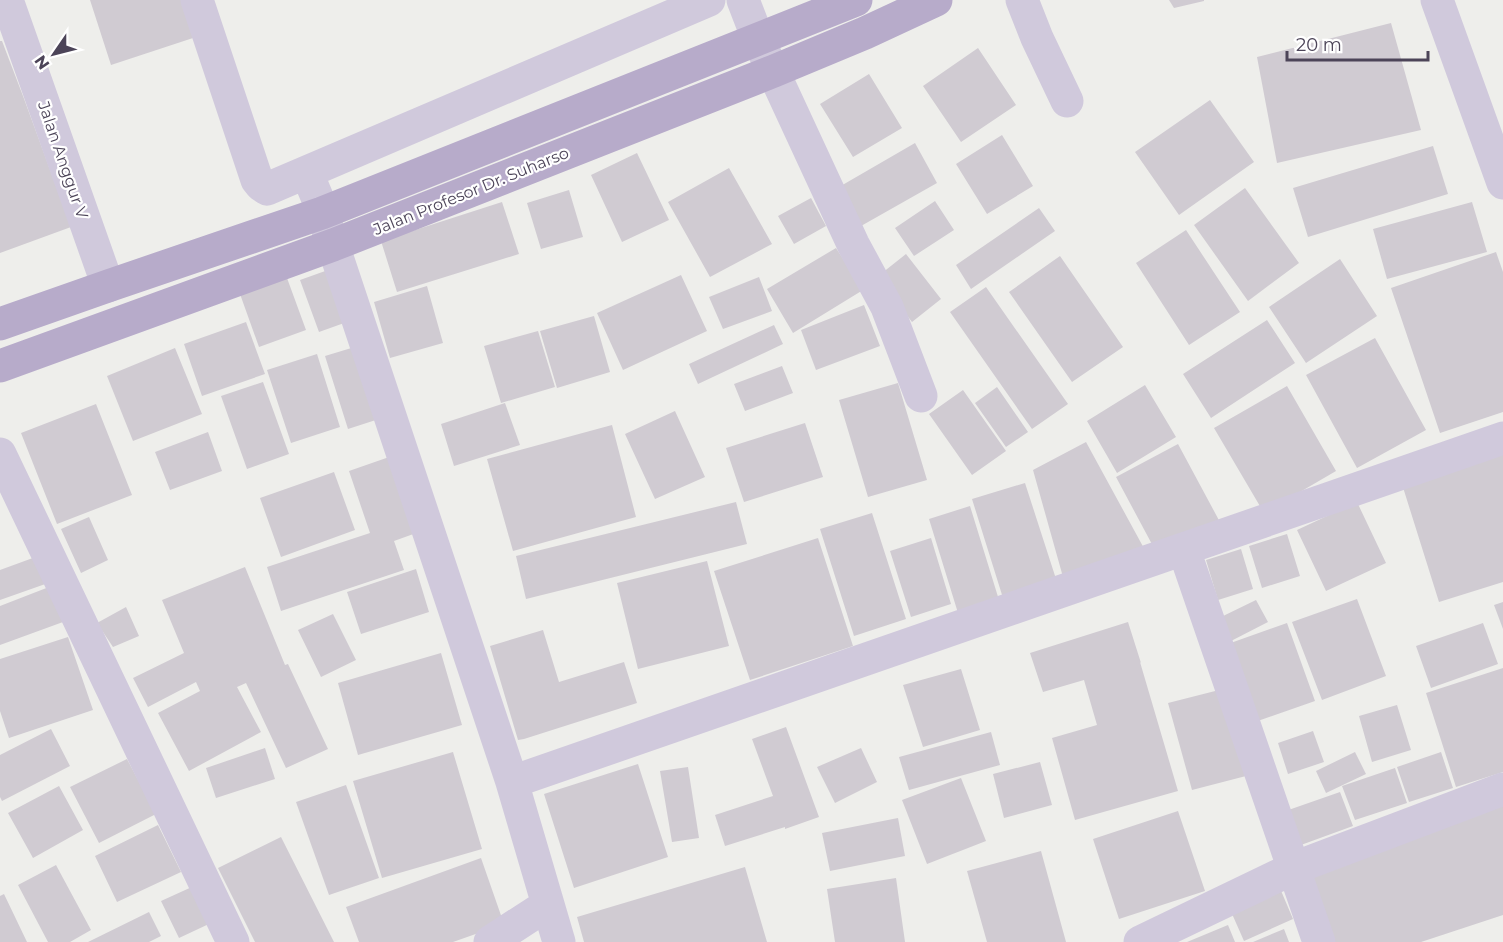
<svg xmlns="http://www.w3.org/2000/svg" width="1503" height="942" font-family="Montserrat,sans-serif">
  <rect width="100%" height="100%" fill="#eeeeeb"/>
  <path fill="#d0cbd2" d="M90 0H181L193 38 111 65Z
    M1169 0H1204V1L1174 8Z
    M1391 23 1421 130 1277 163 1257 57Z
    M0 41H2L23 96 71 227 0 253Z
    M978 48 1016 105 961 142 923 86Z
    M869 74 902 128 853 157 820 104Z
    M1210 100 1254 162 1179 215 1135 152Z
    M1002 135 1033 186 987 214 956 164Z
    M915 143 937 183 861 226 839 187Z
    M1433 146 1448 194 1308 237 1293 188Z
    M637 153 669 220 622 242 591 175Z
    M729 168 772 244 710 277 668 202Z
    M1245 188 1299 263 1248 301 1194 225Z
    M569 190 583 237 541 249 527 203Z
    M811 198 826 226 794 244 778 216Z
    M935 201 954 230 914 256 895 228Z
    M502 202 519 254 397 292 381 241Z
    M1472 202 1487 252 1387 279 1373 229Z
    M1039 208 1055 231 971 289 956 265Z
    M1186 230 1240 312 1189 345 1136 263Z
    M836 248 863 290 793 333 767 289Z
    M1496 252 1503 272V412L1440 433 1391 288Z
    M906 254 941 299 912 322 877 277Z
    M1060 256 1123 347 1072 382 1009 292Z
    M1340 259 1377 316 1306 363 1269 307Z
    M328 270 347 322 319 332 300 280Z
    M681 275 707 331 623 370 597 313Z
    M759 277 772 311 723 329 709 297Z
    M287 278 306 330 259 347 240 294Z
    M427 286 443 343 390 358 374 302Z
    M986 287 1068 404 1032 429 950 312Z
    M864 305 880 346 816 370 801 330Z
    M594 316 610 372 557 388 540 331Z
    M1267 320 1295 363 1211 418 1183 374Z
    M246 322 265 374 202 396 184 344Z
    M774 325 783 344 698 384 689 364Z
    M538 331 555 387 501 403 484 346Z
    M1375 338 1426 430 1357 468 1306 375Z
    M358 346 382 418 348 429 325 356Z
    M175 348 202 414 133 441 107 376Z
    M317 354 340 427 291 443 267 370Z
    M782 366 793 393 745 411 734 384Z
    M263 382 289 454 247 469 221 396Z
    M898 383 927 480 868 497 839 400Z
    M1145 385 1176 437 1117 473 1087 421Z
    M1287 386 1336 471 1264 513 1214 428Z
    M997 387 1028 432 1006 447 975 403Z
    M963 390 1006 451 972 475 929 414Z
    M505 403 520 445 454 466 441 424Z
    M96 404 132 495 57 524 21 433Z
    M675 411 705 477 655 499 625 434Z
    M805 423 823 477 744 502 726 448Z
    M612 425 636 517 513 551 487 459Z
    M208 432 222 471 170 490 155 452Z
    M1086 442 1146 552 1063 577 1033 470Z
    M1178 444 1221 524 1154 548 1116 477Z
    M1503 450V582L1439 602 1401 481Z
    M392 456 419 532 394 541 404 570 281 611 267 567 370 533 349 471Z
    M334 472 355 530 281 557 260 498Z
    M1025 483 1057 582 1003 598 972 499Z
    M736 502 747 544 526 599 516 556Z
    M1357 502 1386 563 1326 591 1297 530Z
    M970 506 999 600 958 613 929 519Z
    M872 513 906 619 854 636 820 529Z
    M89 517 108 560 81 573 61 529Z
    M1287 534 1300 576 1262 588 1249 546Z
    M818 538 853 646 750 680 714 571Z
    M931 538 951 604 911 617 890 551Z
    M1241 549 1253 589 1218 600 1206 560Z
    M41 555 51 582 0 600V570Z
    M707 561 729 646 638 669 617 583Z
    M245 567 285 665 288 664 328 749 286 768 246 683 237 687 261 732 189 771 158 713 200 691 196 682 148 707 133 678 184 653 162 600Z
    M416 569 429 612 361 634 347 592Z
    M49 587 63 622 0 645V606Z
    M1357 599 1386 676 1322 700 1292 622Z
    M1256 600 1268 622 1231 641 1219 618Z
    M1503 602V629L1494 605Z
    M126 607 139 636 113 647 97 623Z
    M333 614 356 660 321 677 298 630Z
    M1128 622 1141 663 1140 662 1178 791 1075 820 1052 738 1097 725 1084 680 1043 692 1030 653Z
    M1287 623 1315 701 1252 723 1225 645Z
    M1483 623 1498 664 1431 688 1416 646Z
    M543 630 559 682 624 662 637 703 524 739 518 740 490 646Z
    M68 637 93 710 9 738 0 711V659Z
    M441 653 462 725 358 755 338 683Z
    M1503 668V772L1456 787 1426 693Z
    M961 669 980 730 923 747 903 685Z
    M1223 689 1246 776 1192 790 1168 703Z
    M1397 705 1411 750 1372 762 1359 716Z
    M786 727 819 817 785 829V827L725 846 715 815 773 796 752 739Z
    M51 729 70 766 2 801 0 797V755Z
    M1313 731 1324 762 1288 774 1278 743Z
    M991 732 1000 765 909 790 899 757Z
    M265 748 275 779 216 798 206 768Z
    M861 748 877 782 835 803 817 767Z
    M453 752 482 849 382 878 353 781Z
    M1355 752 1366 774 1326 793 1316 771Z
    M1441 752 1453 788 1409 802 1397 767Z
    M127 759 156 814 99 843 70 787Z
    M1040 762 1052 805 1004 818 993 774Z
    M638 764 668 857 574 888 544 794Z
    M688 767 699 838 672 842 660 771Z
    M1395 768 1407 803 1355 820 1342 786Z
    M961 778 986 841 927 864 902 800Z
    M346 785 379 878 329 895 296 802Z
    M59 786 83 830 33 858 8 813Z
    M1340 792 1353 826 1290 849 1277 814Z
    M1503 806V915L1421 942H1333L1309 865Z
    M1178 811 1205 891 1119 919 1093 839Z
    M898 818 905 856 830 871 822 833Z
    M158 825 181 872 117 902 95 856Z
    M281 837 334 942H255L218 868Z
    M1041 851 1066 942H987L967 871Z
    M481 858 504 924 453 942H359L346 907Z
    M56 865 91 930 70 942H48L18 885Z
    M745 867 767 942H584L577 917Z
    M896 878 905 942H835L827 889Z
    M194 886 211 923 179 938 161 901Z
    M1279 886 1293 919 1244 941 1229 907Z
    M4 894 27 942H0V896Z
    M149 912 161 936 149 942H88Z
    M1228 925 1235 942H1187Z
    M1284 929 1289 942H1253Z"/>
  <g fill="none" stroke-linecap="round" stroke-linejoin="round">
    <path stroke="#d0c9dc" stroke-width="33" d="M7 0 108 286
      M197 0 257 180 261 185 267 189 709 0
      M743 0 758 39 853 244 887 307 921 396
      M1022 0 1037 38 1067 101
      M1437 0 1503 183
      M307 173 317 197 512 782 559 942
      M0 454 233 942
      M1184 550 1319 942
      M512 782 1503 438
      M490 942 547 905
      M1140 942 1294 868 1503 789"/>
    <path stroke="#b7abca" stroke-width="33" d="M0 324 108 286 322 213 856 0
      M0 366 333 245 774 71 865 33 936 0"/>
  </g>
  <g text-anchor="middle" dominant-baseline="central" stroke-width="4.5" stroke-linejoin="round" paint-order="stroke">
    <g font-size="16" fill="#4c4458" stroke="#fff">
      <text transform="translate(63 160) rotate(71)">Jalan Anggur V</text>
      <text transform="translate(471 191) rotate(-22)">Jalan Profesor Dr. Suharso</text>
    </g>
  </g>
  <g transform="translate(54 54) rotate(235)" stroke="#ffffff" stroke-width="4.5" paint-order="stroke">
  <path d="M0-4.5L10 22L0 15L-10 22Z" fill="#4c4458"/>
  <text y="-9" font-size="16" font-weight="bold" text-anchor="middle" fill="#4c4458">N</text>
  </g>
  <path d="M1287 51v9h141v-9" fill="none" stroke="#4c4458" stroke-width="3"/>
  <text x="1296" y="51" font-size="18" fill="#4c4458" stroke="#ffffff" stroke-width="4.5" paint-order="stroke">20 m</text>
</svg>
